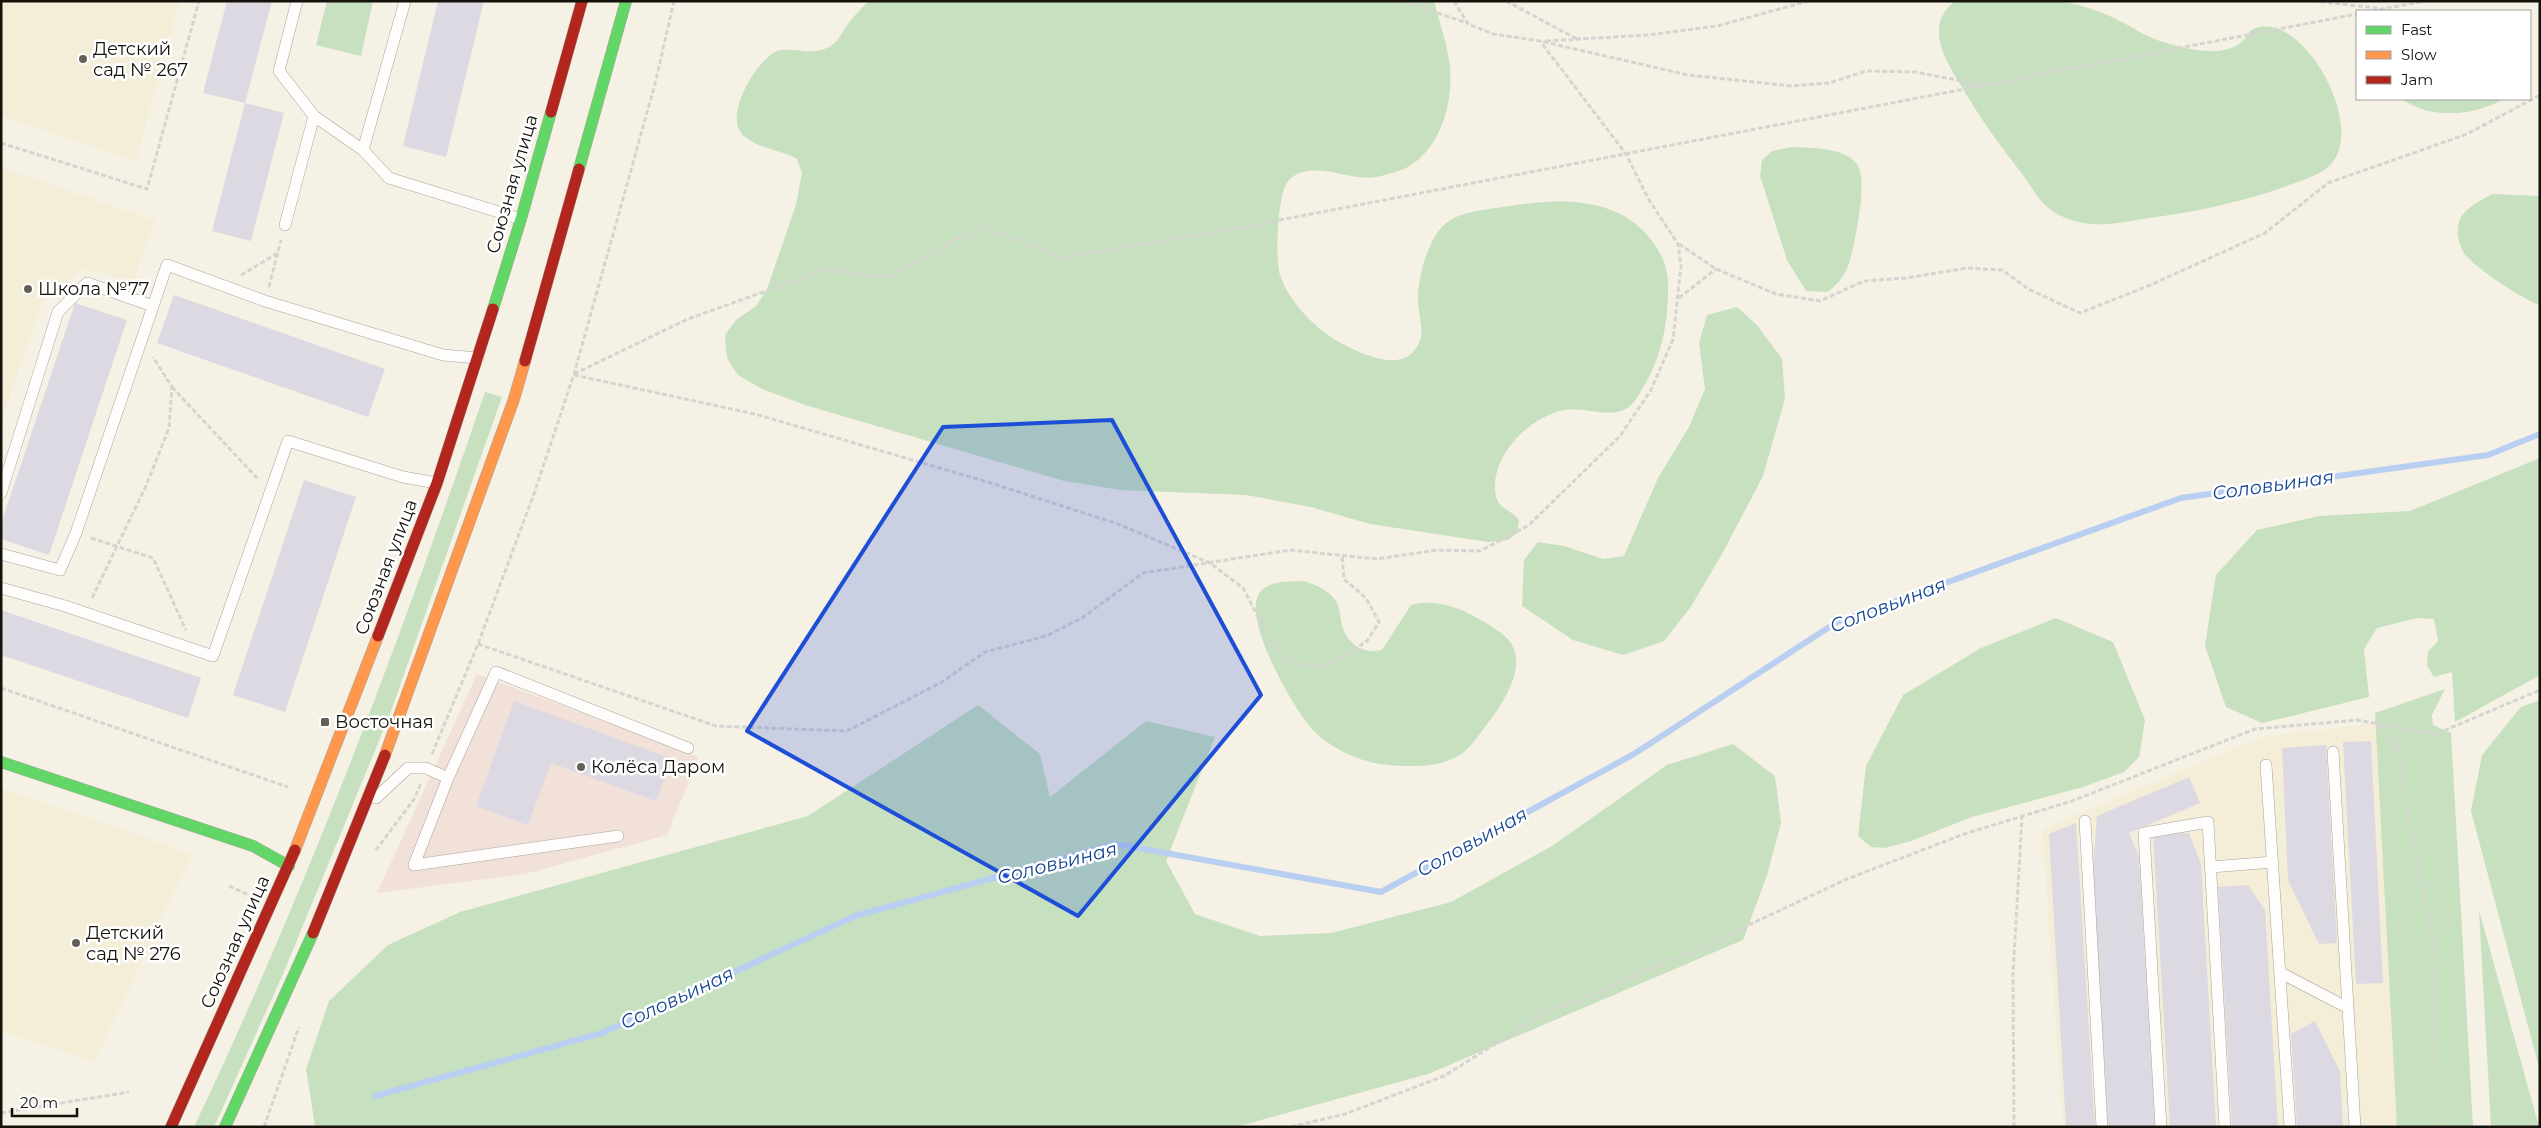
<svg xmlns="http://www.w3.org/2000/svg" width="2541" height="1128" font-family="Montserrat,sans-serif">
  <rect width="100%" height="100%" fill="#f6f1e5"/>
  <path fill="#f1e1d8" d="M477 674 699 757 667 835 525 874 377 893Z"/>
  <path fill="#f4edd7" d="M1 1H180L136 161 1 116Z
    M1 168 155 220 133 281 84 269 44 297 1 422Z
    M2375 723 2399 1127H2063L2042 829 2262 737Z
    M1 787 192 854 95 1061 1 1032Z"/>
  <path fill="#c7e0bf" d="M327 1H373L361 56 316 45Z
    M869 1H1434C1439 21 1446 40 1449 60 1455 96 1443 147 1408 167 1400 171 1386 175 1376 177 1352 181 1327 166 1303 172 1294 174 1287 180 1284 189 1278 205 1275 259 1280 275 1287 297 1307 319 1325 333 1343 346 1392 372 1411 354 1430 336 1417 318 1418 297 1418 276 1429 237 1445 224 1461 211 1484 210 1503 207 1556 198 1621 194 1655 245 1664 259 1669 272 1668 289 1668 325 1661 360 1641 391 1638 396 1634 403 1629 407 1610 420 1585 406 1564 410 1531 417 1497 450 1495 484 1495 490 1495 498 1499 503 1503 509 1513 512 1519 520L1517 533 1508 540 1488 542 1370 524 1311 507 1246 495 1120 490 1064 481 805 405 762 389 738 375 727 358 725 335 736 320 756 306 767 289 796 205 802 173 797 159C781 150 755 148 742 134 723 114 760 53 781 50 800 48 815 57 832 45 839 41 843 30 848 24 854 16 861 8 869 1Z
    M1955 1C1978 1 2002 1 2026 1 2038 1 2052 0 2064 2 2082 5 2100 11 2116 19 2131 26 2144 36 2160 41 2185 49 2235 63 2250 31 2298 0 2373 131 2327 168 2315 177 2300 181 2287 186 2242 202 2196 212 2149 218 2128 221 2105 227 2083 223 2070 221 2054 214 2044 204 2036 196 2029 183 2022 174 2004 150 1986 127 1971 102 1954 72 1918 30 1955 1Z
    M2402 99H2504C2473 116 2432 120 2402 99Z
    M1792 147C1811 148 1844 147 1857 164 1869 180 1854 250 1847 269 1842 279 1836 286 1827 292L1806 291 1787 260 1760 176 1762 160 1772 151Z
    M2492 194 2540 196V305C2525 301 2472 266 2464 253 2458 244 2455 227 2461 217 2468 206 2482 200 2492 194Z
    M1737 307 1757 325 1782 359 1785 399 1763 476 1721 556 1690 608 1664 641 1623 655 1573 640 1522 606 1524 560 1538 542 1564 546 1603 559 1624 556 1658 478 1689 427 1705 389 1699 343 1707 315Z
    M485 392 502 397 390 714 283 974 214 1127H194C307 889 400 641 485 392Z
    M2540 458V675L2455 722 2452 672 2434 677 2427 666 2428 652 2438 641 2434 619 2417 618 2377 628 2364 649 2369 697 2262 723 2226 707 2205 646 2216 575 2257 530 2319 516 2410 511Z
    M1304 581C1316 585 1329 590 1336 601 1341 610 1340 622 1344 631 1351 647 1366 654 1382 650L1411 605C1442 596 1476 615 1501 633 1537 659 1500 708 1481 732 1476 739 1469 749 1461 754 1440 769 1404 767 1380 764 1356 760 1330 748 1313 730 1294 710 1239 615 1261 591 1271 580 1290 582 1304 581Z
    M2056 618 2113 642 2145 720 2139 757 2124 772 2083 787 1972 817 1911 841 1885 848 1871 847 1858 836 1866 766 1903 695 1981 648Z
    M2445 689 2432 715 2433 725 2451 733 2473 1127H2397L2375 713Z
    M2540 700V1071L2471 811 2482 755 2521 707Z
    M978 705 1040 754 1050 797 1146 721 1215 737 1166 861 1195 914 1260 936 1331 933 1451 902 1552 846 1667 765 1733 744 1775 776 1781 823 1767 875 1743 940 1428 1074 1236 1127 315 1126 306 1069 329 1001 388 945 460 912 808 816Z
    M2479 910 2539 1127H2491Z"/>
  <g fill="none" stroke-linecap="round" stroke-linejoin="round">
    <path stroke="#b9cff2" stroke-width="6" d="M375 1096 602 1033 855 916 1116 844 1381 892 1634 754 1837 622 2181 498 2488 455 2540 434"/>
  </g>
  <path fill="#dcd9e2" d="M227 1H272L245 103 203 93Z
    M438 1H484L446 157 403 146Z
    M245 103 284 113 251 241 212 231Z
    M174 295 385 369 368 417 157 343Z
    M75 303 127 320 49 555 1 539V524Z
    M304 480 356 497 285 712 233 695Z
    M1 610 201 678 188 718 1 655Z
    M514 701 672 759 656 801 551 763 528 825 476 806Z
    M2371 741 2383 983 2356 984 2343 742Z
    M2326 745 2337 943 2319 944 2288 880 2282 748Z
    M2189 777 2200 803 2129 833 2139 857 2155 1127H2108L2093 866 2097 816Z
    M2076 823 2095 1127H2066L2049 834Z
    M2189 833 2201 864 2216 1127H2170L2153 834Z
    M2248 885 2265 910 2278 1127H2232L2218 887Z
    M2315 1021 2340 1072 2343 1127H2297L2291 1034Z"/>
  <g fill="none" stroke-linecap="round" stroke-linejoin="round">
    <defs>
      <path id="lane" d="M405 1 363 150 389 178 521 219
        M314 116 363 150
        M285 225 314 116 279 71 297 1
        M1 493 58 312 87 283 153 306
        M1 554 60 570 76 533 167 265 265 301 443 355 478 358
        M1 588 65 606 213 656 288 441 403 477 437 483
        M2333 752 2355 1127
        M2266 765 2290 1127
        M448 778 496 672 688 748
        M376 798 408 768H426L448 778 414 865 618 836
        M2085 821 2102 1127
        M2211 867 2273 862
        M2281 973 2348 1008
        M2161 1127 2144 833 2208 822 2225 1127"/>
      <path id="fast" d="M579 169 626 1
        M493 309 521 219 551 112
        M1 762 253 846 289 866
        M225 1127 313 933"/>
      <path id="slow" d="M385 755 514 399 525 361
        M295 850 378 636"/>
      <path id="jam" d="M551 112 582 1
        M525 361 579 169
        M378 636 437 483 493 309
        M313 933 385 755
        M171 1127 295 850"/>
    </defs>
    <use href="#lane" stroke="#a7a39b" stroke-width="12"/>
    <use href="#fast" stroke="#a7a39b" stroke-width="12"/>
    <use href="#slow" stroke="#a7a39b" stroke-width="12"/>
    <use href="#jam" stroke="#a7a39b" stroke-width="12"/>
    <path stroke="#d6d4d1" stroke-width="3" stroke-dasharray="5 2.5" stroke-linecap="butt" d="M1402 1 1467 23
      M1454 1 1468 24 1493 34 1540 41 1688 75 1791 86 1829 83 1866 71 1916 72 1982 85
      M1506 1 1577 39
      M2313 1 2385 9
      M2372 11 2425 1
      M1546 41 1648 35 1717 26 1809 1
      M1 143 147 189 199 1
      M1679 244 1716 269 1776 294 1820 301 1864 281 1906 278 1967 268 2002 270 2030 290 2080 313 2148 286 2265 233 2328 183 2467 134 2540 95
      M241 275 278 253
      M269 287 281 240
      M1679 298 1716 269
      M574 374 688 319 825 270 888 277 982 225 1059 258 1191 237 2357 14
      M574 375 755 414 991 483 1118 524 1210 563 1243 588 1273 645 1288 663 1320 666 1347 654 1367 641 1379 622 1366 598 1344 579 1342 555
      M172 387 257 478
      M91 538 153 558 186 630
      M92 598 146 486 169 428 172 387 153 357
      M478 644 716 726 847 731 942 682 985 652 1046 636 1082 618 1143 573 1290 550 1376 559 1438 550 1480 551 1529 525 1620 436 1651 390 1673 339 1681 266 1678 244 1649 200 1626 154 1540 41
      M1 688 288 787
      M2377 724 2400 753 2409 820 2437 960 2434 1007 2439 1127
      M432 754 478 644 535 491 574 374 655 84 674 1
      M376 850 415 798 421 783
      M229 886 249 895
      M1 1113 129 1092
      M264 1127 299 1027
      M1291 1127 1345 1114 1444 1076 1540 1016 1693 951 1847 879 1964 834 2072 801 2255 729 2357 720 2436 734 2540 690
      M2014 1127 2013 974 2022 817"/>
    <use href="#lane" stroke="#fefdfb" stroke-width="11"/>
    <use href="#fast" stroke="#63d668" stroke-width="11"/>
    <use href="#slow" stroke="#ff974d" stroke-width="11"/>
    <use href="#jam" stroke="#b3261e" stroke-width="11"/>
  </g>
  <path fill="#1d4ed8" fill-opacity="0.2" stroke="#1d4ed8" stroke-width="4" stroke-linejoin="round" d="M1112 420 1261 695 1078 916 747 731 943 427Z"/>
  <g fill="#646057" stroke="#fff" stroke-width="2">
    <circle cx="83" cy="59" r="5"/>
    <circle cx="28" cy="289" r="5"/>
    <rect x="320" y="717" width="10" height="10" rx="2.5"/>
    <circle cx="581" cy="767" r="5"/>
    <circle cx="76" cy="943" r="5"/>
  </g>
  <g text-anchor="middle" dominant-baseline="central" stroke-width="5" stroke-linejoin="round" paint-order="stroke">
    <g font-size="18" fill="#15120b" stroke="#fff" text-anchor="start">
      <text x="93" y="49">Детский<tspan x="93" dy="21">сад № 267</tspan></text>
      <text x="38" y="289">Школа №77</text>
      <text x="335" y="722">Восточная</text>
      <text x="591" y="767">Колёса Даром</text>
      <text x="86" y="933">Детский<tspan x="86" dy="21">сад № 276</tspan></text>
    </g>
    <g font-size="18" fill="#15120b" stroke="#fff">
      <text transform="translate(512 184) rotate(-74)">Союзная улица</text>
      <text transform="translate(386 567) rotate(-69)">Союзная улица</text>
      <text transform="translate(235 942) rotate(-66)">Союзная улица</text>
    </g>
    <g font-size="19" font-style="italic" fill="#144591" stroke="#fff">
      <text transform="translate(2273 485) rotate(-8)">Соловьиная</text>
      <text transform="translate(1888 605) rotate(-21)">Соловьиная</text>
      <text transform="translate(1472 842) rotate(-29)">Соловьиная</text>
      <text transform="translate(1057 863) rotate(-14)">Соловьиная</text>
      <text transform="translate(677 998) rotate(-25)">Соловьиная</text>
    </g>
  </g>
  <rect width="2541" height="1128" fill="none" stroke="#15120b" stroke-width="5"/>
  <rect x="2356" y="10" width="175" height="90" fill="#ffffff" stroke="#a1a09d"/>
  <rect x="2366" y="26" width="25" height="8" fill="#63d668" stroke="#a1a09d"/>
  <text x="2401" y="35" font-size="15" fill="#15120b">Fast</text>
  <rect x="2366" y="51" width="25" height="8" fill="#ff974d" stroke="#a1a09d"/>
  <text x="2401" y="60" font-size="15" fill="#15120b">Slow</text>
  <rect x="2366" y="76" width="25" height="8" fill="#b3261e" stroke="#a1a09d"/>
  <text x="2401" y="85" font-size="15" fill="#15120b">Jam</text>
  <path d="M12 1108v8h65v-8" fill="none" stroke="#15120b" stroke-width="2.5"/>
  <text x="20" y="1108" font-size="15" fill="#15120b" stroke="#ffffff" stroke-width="4" paint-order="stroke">20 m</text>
</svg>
